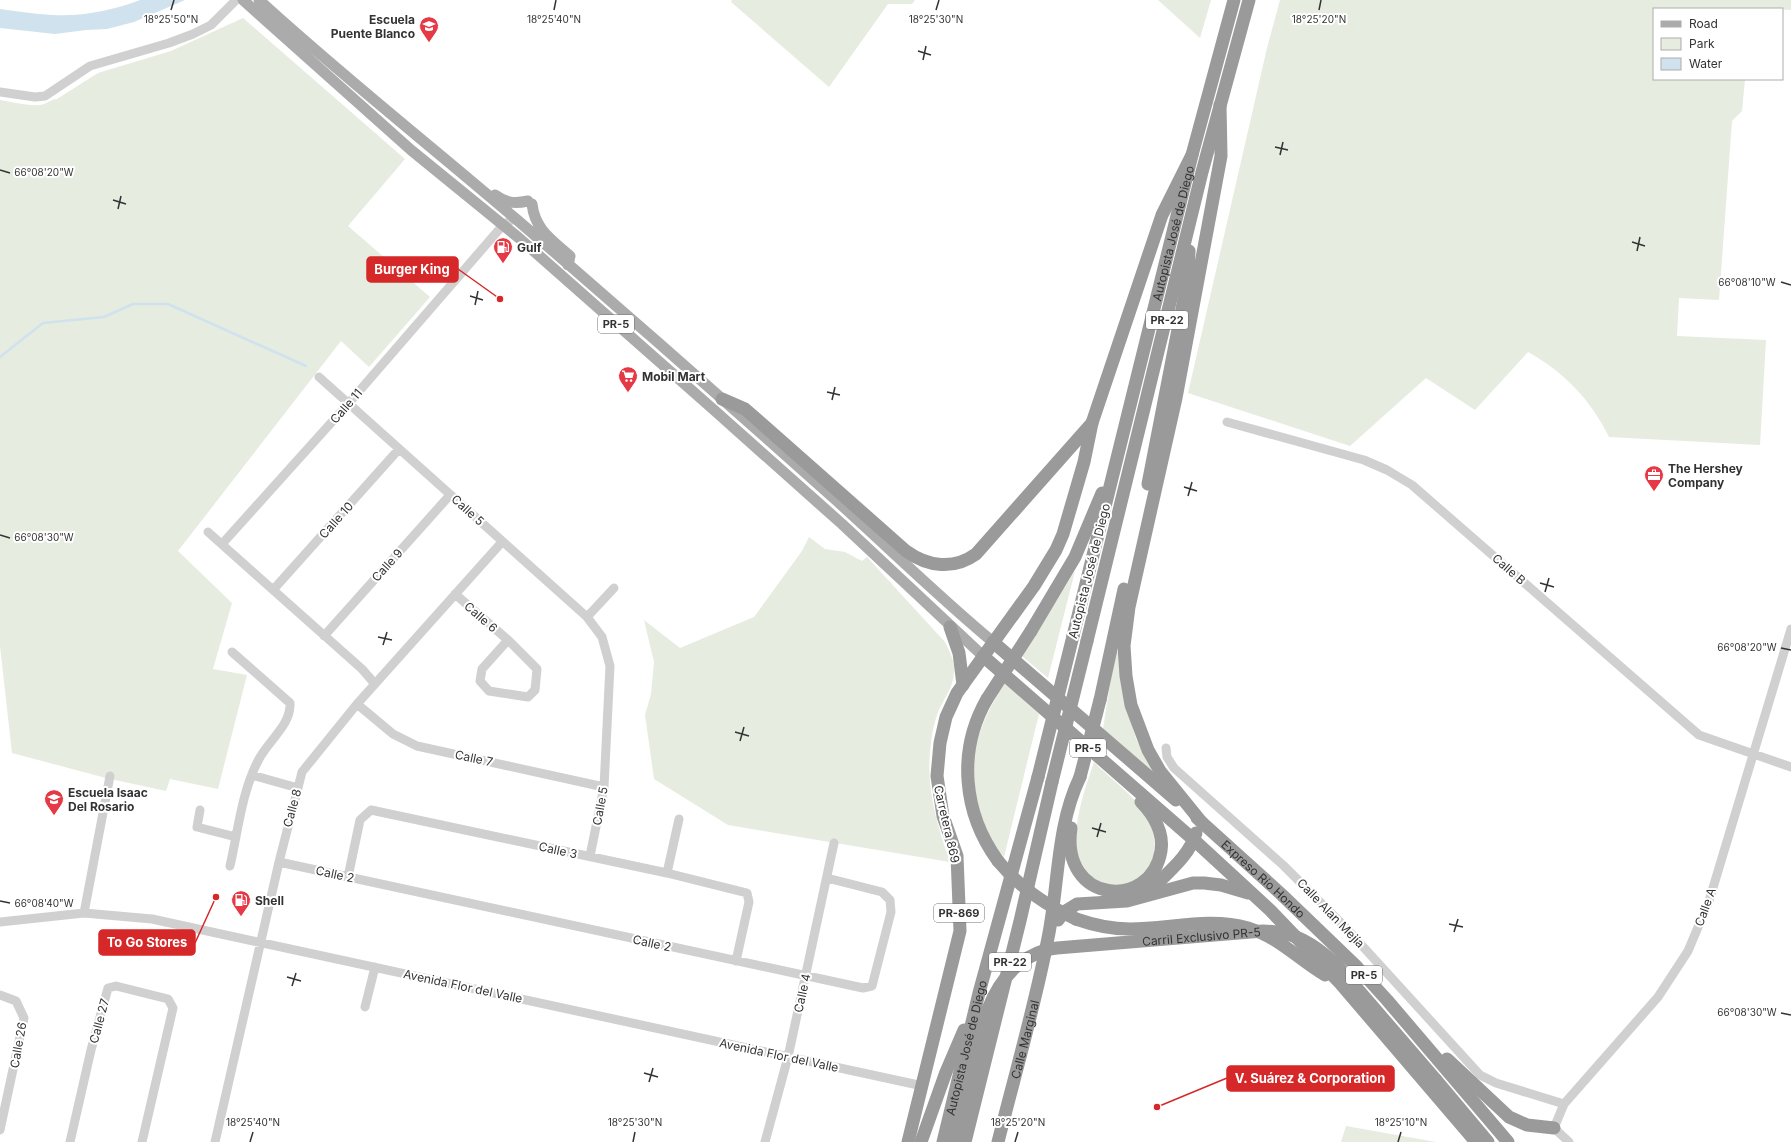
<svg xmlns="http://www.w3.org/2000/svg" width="1791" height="1142" font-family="Inter,sans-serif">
  <rect width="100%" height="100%" fill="#fff"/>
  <path fill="#e6ecdf" d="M732 0H915L912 4H888L829 87 731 2Z
    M1158 0H1211L1200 38Z
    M1280 0H1791V10L1751 8 1654 9V79H1745L1742 111 1732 121 1719 300 1679 298 1677 336 1766 340 1760 445 1609 437C1591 400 1564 372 1528 352L1475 410 1426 378 1350 446 1188 393 1267 48Z
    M243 18 405 159 348 226 430 297 369 367 341 341 178 551 232 603 213 669 247 675 218 789 170 779 166 791 106 778 12 753 0 646V100C13 102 27 106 39 105 46 105 51 99 57 99L98 73 171 51Z
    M809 537 825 549 845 552 862 561 867 557 945 642C949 650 955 662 954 671 954 686 945 697 939 710 935 719 932 733 931 743 925 784 936 823 950 862L728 825 654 779 645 715 651 694 654 662 644 620 680 648 754 617 802 551Z
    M1075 571 1048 678 1022 656Z
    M1115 652H1119L1123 695 1136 739 1153 770 1151 773 1103 729Z
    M1005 683 1039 714 1004 857C998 850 991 842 987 834 960 779 973 732 1005 683Z
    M1094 762C1109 778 1137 797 1147 817 1158 837 1159 869 1135 881 1116 892 1085 882 1079 860 1070 829 1084 792 1094 762Z
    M1346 1126 1436 1142H1341Z"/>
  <path fill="#cfe2ee" d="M140 0H185L134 22 107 29 86 30 55 34 0 28V9C17 11 35 14 52 15 81 17 114 10 140 0Z"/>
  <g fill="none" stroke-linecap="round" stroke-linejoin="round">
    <path stroke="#cfe2ee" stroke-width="2.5" d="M0 357 43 323 104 317 133 304H168L306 366"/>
    <path stroke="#d0d0d0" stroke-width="9" d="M0 92 35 97 45 96 90 66 169 43 193 34 211 25 236 0
      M319 377 587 617 602 637 610 666 604 787 590 856
      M1227 422 1364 460 1387 470 1412 485 1699 735 1791 767
      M208 532 362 669 375 684
      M222 544 348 404 503 225 515 218
      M273 590 399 449
      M455 594 508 640
      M587 617 614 588
      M324 636 450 495
      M508 640 537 669 535 690 528 697 489 691 480 681 482 669Z
      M357 704 393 734 417 746 604 787
      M1166 748 1167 757 1174 768 1283 865 1346 928 1480 1075 1496 1083 1564 1104
      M252 775 298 788
      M200 810 197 827 236 837
      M279 862 863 988 872 986 891 912 890 900 882 892 827 878
      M230 866C238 831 242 790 259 759 269 740 291 725 290 703L232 652
      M667 873 679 819
      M348 877 360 820 371 810 667 873 747 893 749 902 736 961
      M84 913 110 776
      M0 922 84 913 152 919 923 1086
      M0 995 16 1001 24 1018 0 1130
      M365 1007 375 967
      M70 1142 91 1050 108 988 116 986 168 999 173 1008 142 1142
      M215 1142 279 862 302 772 357 704 502 542
      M765 1142 788 1057 834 843
      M1569 1142 1554 1128 1564 1104 1658 997 1688 951 1709 901 1791 629"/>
    <path stroke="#ababab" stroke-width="11" d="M243 0 411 150 519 238 714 410 842 524 983 656
      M259 0C342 76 431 146 516 219 624 312 731 406 837 501 889 548 939 597 993 642
      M495 195C506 203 514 204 528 201
      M532 204C535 230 552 240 570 256L568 265"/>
    <g stroke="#9a9a9a" stroke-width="13">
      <path d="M722 399 745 409 906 551C928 567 954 570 976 554L1092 423"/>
      <path d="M1148 484 1188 278 1189 251"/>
      <path d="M950 627 959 653 963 685"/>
      <path d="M1031 631 1075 557 1102 493"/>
      <path id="s1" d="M1073 636 1192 155 1234 0"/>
      <path d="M1087 641 1202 172 1249 0"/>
      <path d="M993 642 1176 800"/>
      <path d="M983 656 1194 840 1270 910 1340 983 1476 1142"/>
      <path d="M987 699C957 751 963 813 998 861"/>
      <path d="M1100 700 1124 589"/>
      <path id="s2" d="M1197 818 1281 894 1357 967 1387 1000 1508 1142"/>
      <path d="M1203 824 1160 771 1148 750 1131 705 1126 676 1124 646 1129 607 1176 398 1221 156 1220 105"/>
      <path d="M1071 828C1060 904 1151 911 1161 851 1164 833 1154 815 1141 802"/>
      <path d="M1146 895C1163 876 1189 858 1196 833"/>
      <path d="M1076 919C1093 925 1112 929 1130 929 1169 929 1209 917 1248 928 1279 937 1298 959 1325 975"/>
      <path d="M1058 920 1064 912 1077 904 1127 901 1193 883H1204L1221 885 1248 893"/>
      <path d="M1447 1059 1509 1117 1527 1125 1554 1128"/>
      <path d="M1436 1080 1488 1142"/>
      <path d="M908 1142 960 931 957 856 943 816 937 776 940 743 946 717 957 693 1034 586 1056 550 1063 534 1084 462 1092 423 1162 215 1192 155"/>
      <path d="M921 1142 946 1072 964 1030"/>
      <path id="s3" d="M943 1142 979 993 1038 777"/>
      <path d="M965 1142 1020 921 1052 782"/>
      <path id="s4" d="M998 1142C1015 1074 1035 1006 1048 938 1059 885 1056 827 1080 777"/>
    </g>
    <g stroke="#9a9a9a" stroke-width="13">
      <path d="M987 699 1031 631"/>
      <path d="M1038 777 1073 636"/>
      <path d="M1080 777 1100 700"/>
      <path d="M1052 782 1087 641"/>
      <path d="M998 861C1020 888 1045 905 1076 919"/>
      <path id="s5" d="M954 1142 988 1009C1000 978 1023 952 1057 948L1263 931C1294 931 1314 944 1336 964L1436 1080"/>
    </g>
  </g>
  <path fill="none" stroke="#333" stroke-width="1.5" d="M171 10 174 0M554 10 556 0M936 10 939 0M1319 10 1321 0M918 51 931 55M923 60 926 46M1275 147 1288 150M1280 155 1283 142M0 170 10 173M113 200 126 204M118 209 121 196M1632 242 1645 246M1637 251 1640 237M1781 282 1791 285M470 296 483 300M475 305 478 291M827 392 840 395M832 400 835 387M1184 487 1197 491M1188 496 1192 482M0 535 10 538M1540 583 1554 587M1545 592 1549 578M378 637 392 640M383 645 387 632M1781 648 1791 650M735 732 749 736M740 741 744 727M1092 828 1106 832M1097 837 1101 823M0 901 10 903M1449 924 1463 927M1454 932 1458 919M287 977 301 981M292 986 296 973M1781 1013 1791 1015M644 1073 658 1077M649 1082 653 1068M250 1142 253 1132M633 1142 635 1132M1015 1142 1018 1132M1398 1142 1401 1132"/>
  <defs>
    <symbol id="school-pin" viewBox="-11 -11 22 30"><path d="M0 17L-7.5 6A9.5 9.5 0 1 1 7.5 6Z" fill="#e63946" stroke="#fff"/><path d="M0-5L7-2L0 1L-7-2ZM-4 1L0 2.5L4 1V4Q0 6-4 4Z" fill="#fff"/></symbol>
    <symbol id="fuel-pin" viewBox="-11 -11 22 30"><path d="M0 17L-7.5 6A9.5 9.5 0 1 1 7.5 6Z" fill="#e63946" stroke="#fff"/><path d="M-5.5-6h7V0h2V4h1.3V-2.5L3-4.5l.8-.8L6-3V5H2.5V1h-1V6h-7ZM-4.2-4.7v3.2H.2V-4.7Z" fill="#fff"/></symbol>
    <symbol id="supermarket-pin" viewBox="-11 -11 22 30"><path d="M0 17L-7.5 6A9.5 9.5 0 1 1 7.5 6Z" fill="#e63946" stroke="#fff"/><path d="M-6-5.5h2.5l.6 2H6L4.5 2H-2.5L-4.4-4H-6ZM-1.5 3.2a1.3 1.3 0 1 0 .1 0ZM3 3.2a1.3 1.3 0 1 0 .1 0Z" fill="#fff"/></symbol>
    <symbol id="office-pin" viewBox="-11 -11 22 30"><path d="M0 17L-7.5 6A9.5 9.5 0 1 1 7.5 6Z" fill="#e63946" stroke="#fff"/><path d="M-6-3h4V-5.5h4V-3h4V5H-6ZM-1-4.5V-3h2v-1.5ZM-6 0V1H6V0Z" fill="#fff"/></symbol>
  </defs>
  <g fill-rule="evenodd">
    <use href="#school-pin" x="418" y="15" width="22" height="30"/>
    <use href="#fuel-pin" x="492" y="236" width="22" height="30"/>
    <use href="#supermarket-pin" x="617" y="365" width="22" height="30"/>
    <use href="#office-pin" x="1643" y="464" width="22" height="30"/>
    <use href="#school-pin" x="43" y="788" width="22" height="30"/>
    <use href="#fuel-pin" x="230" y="889" width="22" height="30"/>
  </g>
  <g text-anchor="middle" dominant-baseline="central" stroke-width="4" stroke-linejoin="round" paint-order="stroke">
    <g fill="#fff" stroke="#707070" stroke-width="1">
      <rect x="1146" y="311" width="42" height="18" rx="3"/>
      <rect x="598" y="315" width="36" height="18" rx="3"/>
      <rect x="1070" y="739" width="36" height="18" rx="3"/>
      <rect x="934" y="904" width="50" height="18" rx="3"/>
      <rect x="989" y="953" width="42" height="18" rx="3"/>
      <rect x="1346" y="966" width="36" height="18" rx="3"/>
    </g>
    <g font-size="11" font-weight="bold" fill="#333">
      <text x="1167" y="320">PR-22</text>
      <text x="616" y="324">PR-5</text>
      <text x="1088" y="748">PR-5</text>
      <text x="959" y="913">PR-869</text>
      <text x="1010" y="962">PR-22</text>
      <text x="1364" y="975">PR-5</text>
    </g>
    <g font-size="12" font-weight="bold" fill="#333" stroke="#fff" text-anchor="start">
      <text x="415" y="19" text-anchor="end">Escuela<tspan x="415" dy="14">Puente Blanco</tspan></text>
      <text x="517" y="247">Gulf</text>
      <text x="642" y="376">Mobil Mart</text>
      <text x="1668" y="468">The Hershey<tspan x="1668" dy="14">Company</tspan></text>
      <text x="68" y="792">Escuela Isaac<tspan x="68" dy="14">Del Rosario</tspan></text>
      <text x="255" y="900">Shell</text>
    </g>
    <g font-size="12" fill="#333" stroke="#fff">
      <text stroke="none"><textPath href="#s1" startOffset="415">Autopista José de Diego</textPath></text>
      <text transform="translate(346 406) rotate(-49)">Calle 11</text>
      <text transform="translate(468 510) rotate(42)">Calle 5</text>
      <text transform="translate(336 520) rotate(-48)">Calle 10</text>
      <text transform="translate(387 565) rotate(-48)">Calle 9</text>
      <text transform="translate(1509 569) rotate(41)">Calle B</text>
      <text transform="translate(1089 571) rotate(-76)">Autopista José de Diego</text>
      <text transform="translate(481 617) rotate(41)">Calle 6</text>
      <text transform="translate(474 758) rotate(12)">Calle 7</text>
      <text transform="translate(600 806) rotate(-80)">Calle 5</text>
      <text transform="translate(292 808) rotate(-75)">Calle 8</text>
      <text transform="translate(947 824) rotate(77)">Carretera 869</text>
      <text transform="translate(558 850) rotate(12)">Calle 3</text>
      <text transform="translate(335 874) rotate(12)">Calle 2</text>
      <text stroke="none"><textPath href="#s2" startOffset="90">Expreso Río Hondo</textPath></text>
      <text transform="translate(1705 907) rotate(-70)">Calle A</text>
      <text transform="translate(1331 913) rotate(46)">Calle Alan Mejía</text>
      <text stroke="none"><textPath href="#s5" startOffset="379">Carril Exclusivo PR-5</textPath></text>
      <text transform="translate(652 943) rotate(12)">Calle 2</text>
      <text transform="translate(463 986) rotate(12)">Avenida Flor del Valle</text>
      <text transform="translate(802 993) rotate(-78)">Calle 4</text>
      <text transform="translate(99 1021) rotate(-75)">Calle 27</text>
      <text stroke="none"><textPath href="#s4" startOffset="106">Calle Marginal</textPath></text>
      <text transform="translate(18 1045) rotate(-80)">Calle 26</text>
      <text stroke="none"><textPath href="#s3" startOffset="97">Autopista José de Diego</textPath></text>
      <text transform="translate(779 1055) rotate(12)">Avenida Flor del Valle</text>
    </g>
  </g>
  <g font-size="10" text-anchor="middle" fill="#333" stroke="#fff" stroke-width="4" stroke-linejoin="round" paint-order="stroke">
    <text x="171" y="23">18°25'50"N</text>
    <text x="554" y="23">18°25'40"N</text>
    <text x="936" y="23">18°25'30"N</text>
    <text x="1319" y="23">18°25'20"N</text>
    <text x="44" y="176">66°08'20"W</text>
    <text x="1747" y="286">66°08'10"W</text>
    <text x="44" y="541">66°08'30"W</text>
    <text x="1747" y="651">66°08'20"W</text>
    <text x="44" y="907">66°08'40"W</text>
    <text x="1747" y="1016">66°08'30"W</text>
    <text x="253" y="1126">18°25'40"N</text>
    <text x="635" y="1126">18°25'30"N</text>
    <text x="1018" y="1126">18°25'20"N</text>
    <text x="1401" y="1126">18°25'10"N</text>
  </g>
  <path fill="none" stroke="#d62828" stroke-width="1.5" d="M500 299L458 269M216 897L195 943M1157 1107L1227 1078"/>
  <g fill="#d62828" stroke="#fff" stroke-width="1.5">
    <circle cx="500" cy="299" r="4"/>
    <circle cx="216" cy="897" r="4"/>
    <circle cx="1157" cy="1107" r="4"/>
  </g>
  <g fill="#d62828" stroke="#d62828" stroke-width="1.5">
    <rect x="367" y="257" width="91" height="25" rx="4"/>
    <rect x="99" y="930" width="96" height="25" rx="4"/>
    <rect x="1227" y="1066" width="167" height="25" rx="4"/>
  </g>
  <g font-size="13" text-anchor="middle" font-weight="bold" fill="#fff">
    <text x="412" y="274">Burger King</text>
    <text x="147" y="947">To Go Stores</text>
    <text x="1310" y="1083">V. Suárez &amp; Corporation</text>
  </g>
  <rect x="1653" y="8" width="130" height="72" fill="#ffffff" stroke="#adadad"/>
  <rect x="1661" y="21" width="20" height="6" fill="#ababab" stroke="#adadad"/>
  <text x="1689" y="28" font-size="12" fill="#333333">Road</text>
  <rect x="1661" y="38" width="20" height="12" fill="#e6ecdf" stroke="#adadad"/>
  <text x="1689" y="48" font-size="12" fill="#333333">Park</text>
  <rect x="1661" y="58" width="20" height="12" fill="#cfe2ee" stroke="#adadad"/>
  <text x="1689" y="68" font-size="12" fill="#333333">Water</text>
</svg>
